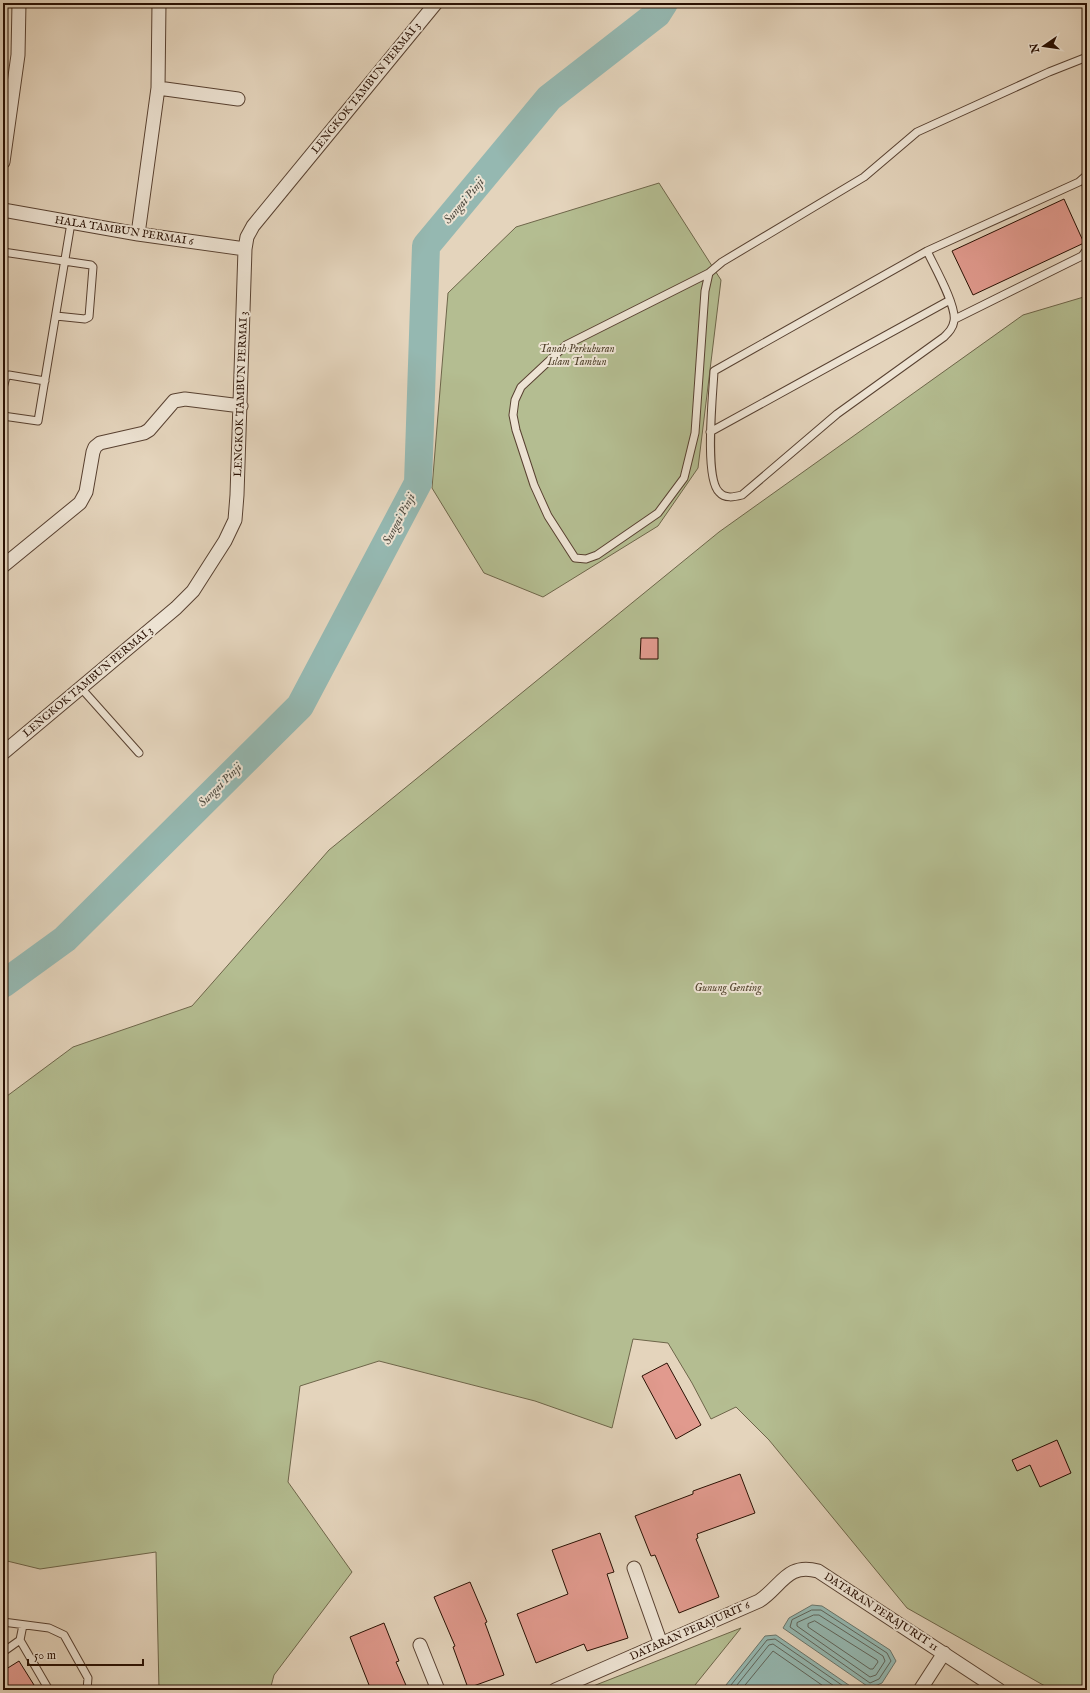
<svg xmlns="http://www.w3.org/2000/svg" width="1090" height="1693" font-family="'IM FELL English',serif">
  <rect width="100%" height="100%" fill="#e4d4bc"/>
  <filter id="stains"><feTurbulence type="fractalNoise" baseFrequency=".005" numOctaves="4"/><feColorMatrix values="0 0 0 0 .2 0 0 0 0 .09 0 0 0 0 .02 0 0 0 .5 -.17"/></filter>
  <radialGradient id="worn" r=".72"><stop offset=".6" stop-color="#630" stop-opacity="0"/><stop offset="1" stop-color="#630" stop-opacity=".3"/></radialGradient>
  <path fill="#b4bd91" stroke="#6e664a" d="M659 183 721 280 698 468 658 526 543 597 484 573 432 488 448 293 516 227Z
    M1087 296V1690H1052L907 1608 769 1440 736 1407 711 1419 692 1383 668 1343 633 1339 612 1428 535 1401 379 1361 300 1386 288 1482 352 1572 274 1675 270 1690H159L156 1552 40 1569 3 1560V1099L73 1047 192 1006 329 850 719 532 1023 315Z
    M741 1628 691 1690H583Z"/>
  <path fill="#95b8b1" stroke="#6a756b" d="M812 1605 822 1606 890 1650 896 1661 882 1683 870 1688 783 1628 789 1618Z
    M776 1635 856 1690H722L765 1636Z"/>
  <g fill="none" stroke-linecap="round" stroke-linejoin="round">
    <path stroke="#5f645a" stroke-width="1" d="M812 1610H821L887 1653 891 1661 879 1679 870 1683 790 1627 792 1620Z
      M814 1615H819L883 1656 885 1661 876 1675 870 1677 797 1626V1623Z
      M815 1621 877 1660 878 1662 873 1669H870L808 1627V1624Z
      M727 1690 767 1640 775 1639 849 1690
      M733 1690 769 1645 773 1644 840 1690
      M741 1690 773 1651 829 1690"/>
    <path stroke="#95b8b1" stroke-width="28" d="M3 984 65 939 300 706 418 483 426 246 549 98 657 14 664 3"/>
  </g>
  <path fill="#e19a8e" stroke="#291003" d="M1064 199 1084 243 973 295 952 251Z
    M641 638H658V659H640Z
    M667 1363 701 1425 676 1439 642 1376Z
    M1057 1440 1071 1473 1040 1487 1030 1465 1017 1471 1012 1460Z
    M740 1474 755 1513 697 1534 698 1538 696 1539 719 1597 679 1613 655 1555 651 1556 635 1516 693 1494V1491Z
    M600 1533 614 1572 607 1574 628 1638 587 1651 584 1644 536 1663 517 1614 568 1594 552 1550Z
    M470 1582 487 1622 485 1623 504 1675 468 1688 453 1647 455 1646 434 1597Z
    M384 1623 399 1661 396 1662 408 1690H371L350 1637Z
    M19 1661 34 1685 26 1690H3V1671Z"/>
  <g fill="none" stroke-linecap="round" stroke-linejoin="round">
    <defs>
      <path id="lane" d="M1086 177 1087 205
        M927 251C934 266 957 306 954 321 953 328 949 332 944 337L837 414 742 495C734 497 725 499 719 492 704 478 713 393 714 371L927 251 1079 182 1087 175
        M3 252 91 265 93 267 89 317 85 319 56 316
        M709 273 566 345 521 387 515 400 513 415 516 430 534 485 548 516 575 558 586 559 597 555 658 513 684 478 695 433 705 291 709 273 722 262 864 177 917 132 1049 72 1087 57
        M955 319 1078 258 1082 256 1087 249
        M3 388 6 377 9 375 45 381
        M3 416 38 421 71 223
        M710 432 950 300
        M81 688 139 753
        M3 1622 49 1628 64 1635 88 1678 87 1690
        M23 1625 20 1640 49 1690
        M3 1652 20 1640"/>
      <path id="street" d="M158 88 238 99
        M3 162 18 55 19 3
        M3 210 138 234 245 249
        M138 234 158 88 159 3
        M3 566 80 503 86 492 93 452 95 447 100 443 144 433 149 430 174 401 185 399 241 406
        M3 753 176 608 193 591 225 541 235 520 237 495 245 249 247 237 253 226 436 3
        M634 1568 661 1644
        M420 1645 438 1690
        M555 1690 759 1601C781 1587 787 1562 818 1571L999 1690
        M920 1690 944 1653"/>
    </defs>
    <use href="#lane" stroke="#584131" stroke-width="9"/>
    <use href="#street" stroke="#584131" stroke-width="15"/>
    <use href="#lane" stroke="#ede3d3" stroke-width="7"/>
    <use href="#street" stroke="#ede3d3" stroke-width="13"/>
  </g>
  <g text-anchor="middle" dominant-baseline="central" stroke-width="4" stroke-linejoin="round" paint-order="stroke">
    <g font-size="11" fill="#291003" stroke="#ede3d3">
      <text transform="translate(366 88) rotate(-51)">LENGKOK TAMBUN PERMAI 3</text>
      <text transform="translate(124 231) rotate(9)">HALA TAMBUN PERMAI 6</text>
      <text transform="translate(241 394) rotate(-88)">LENGKOK TAMBUN PERMAI 3</text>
      <text transform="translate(88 682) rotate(-40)">LENGKOK TAMBUN PERMAI 3</text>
      <text transform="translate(881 1612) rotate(33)">DATARAN PERAJURIT 11</text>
      <text transform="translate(690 1631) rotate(-24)">DATARAN PERAJURIT 6</text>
    </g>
    <g font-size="11" font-style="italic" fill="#53442e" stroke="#ede3d3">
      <text x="577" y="349">Tanah Perkuburan<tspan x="577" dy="13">Islam Tambun</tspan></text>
      <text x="728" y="988">Gunung Genting</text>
    </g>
    <g font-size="12" font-style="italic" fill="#4f4b40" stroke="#ede3d3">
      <text transform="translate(464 201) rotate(-50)">Sungai Pinji</text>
      <text transform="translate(399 519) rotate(-62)">Sungai Pinji</text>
      <text transform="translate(220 785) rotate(-45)">Sungai Pinji</text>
    </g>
  </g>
  <rect width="1090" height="1693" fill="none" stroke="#e4d4bc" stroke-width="16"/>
  <rect x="4" y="4" width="1082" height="1685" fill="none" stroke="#291003" stroke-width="2"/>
  <rect x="8" y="8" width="1074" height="1677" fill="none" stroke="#291003"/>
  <g transform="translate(1044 46) rotate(257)" stroke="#ede3d3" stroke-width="3" paint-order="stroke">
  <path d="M0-3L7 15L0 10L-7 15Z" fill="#291003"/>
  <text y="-6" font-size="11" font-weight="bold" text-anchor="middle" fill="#291003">N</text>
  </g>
  <path d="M28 1659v6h115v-6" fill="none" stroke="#291003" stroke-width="2"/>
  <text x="34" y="1659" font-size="12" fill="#291003" stroke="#ede3d3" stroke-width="3" paint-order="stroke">50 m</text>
  <rect width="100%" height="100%" filter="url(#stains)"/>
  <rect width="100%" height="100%" fill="url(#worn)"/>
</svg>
